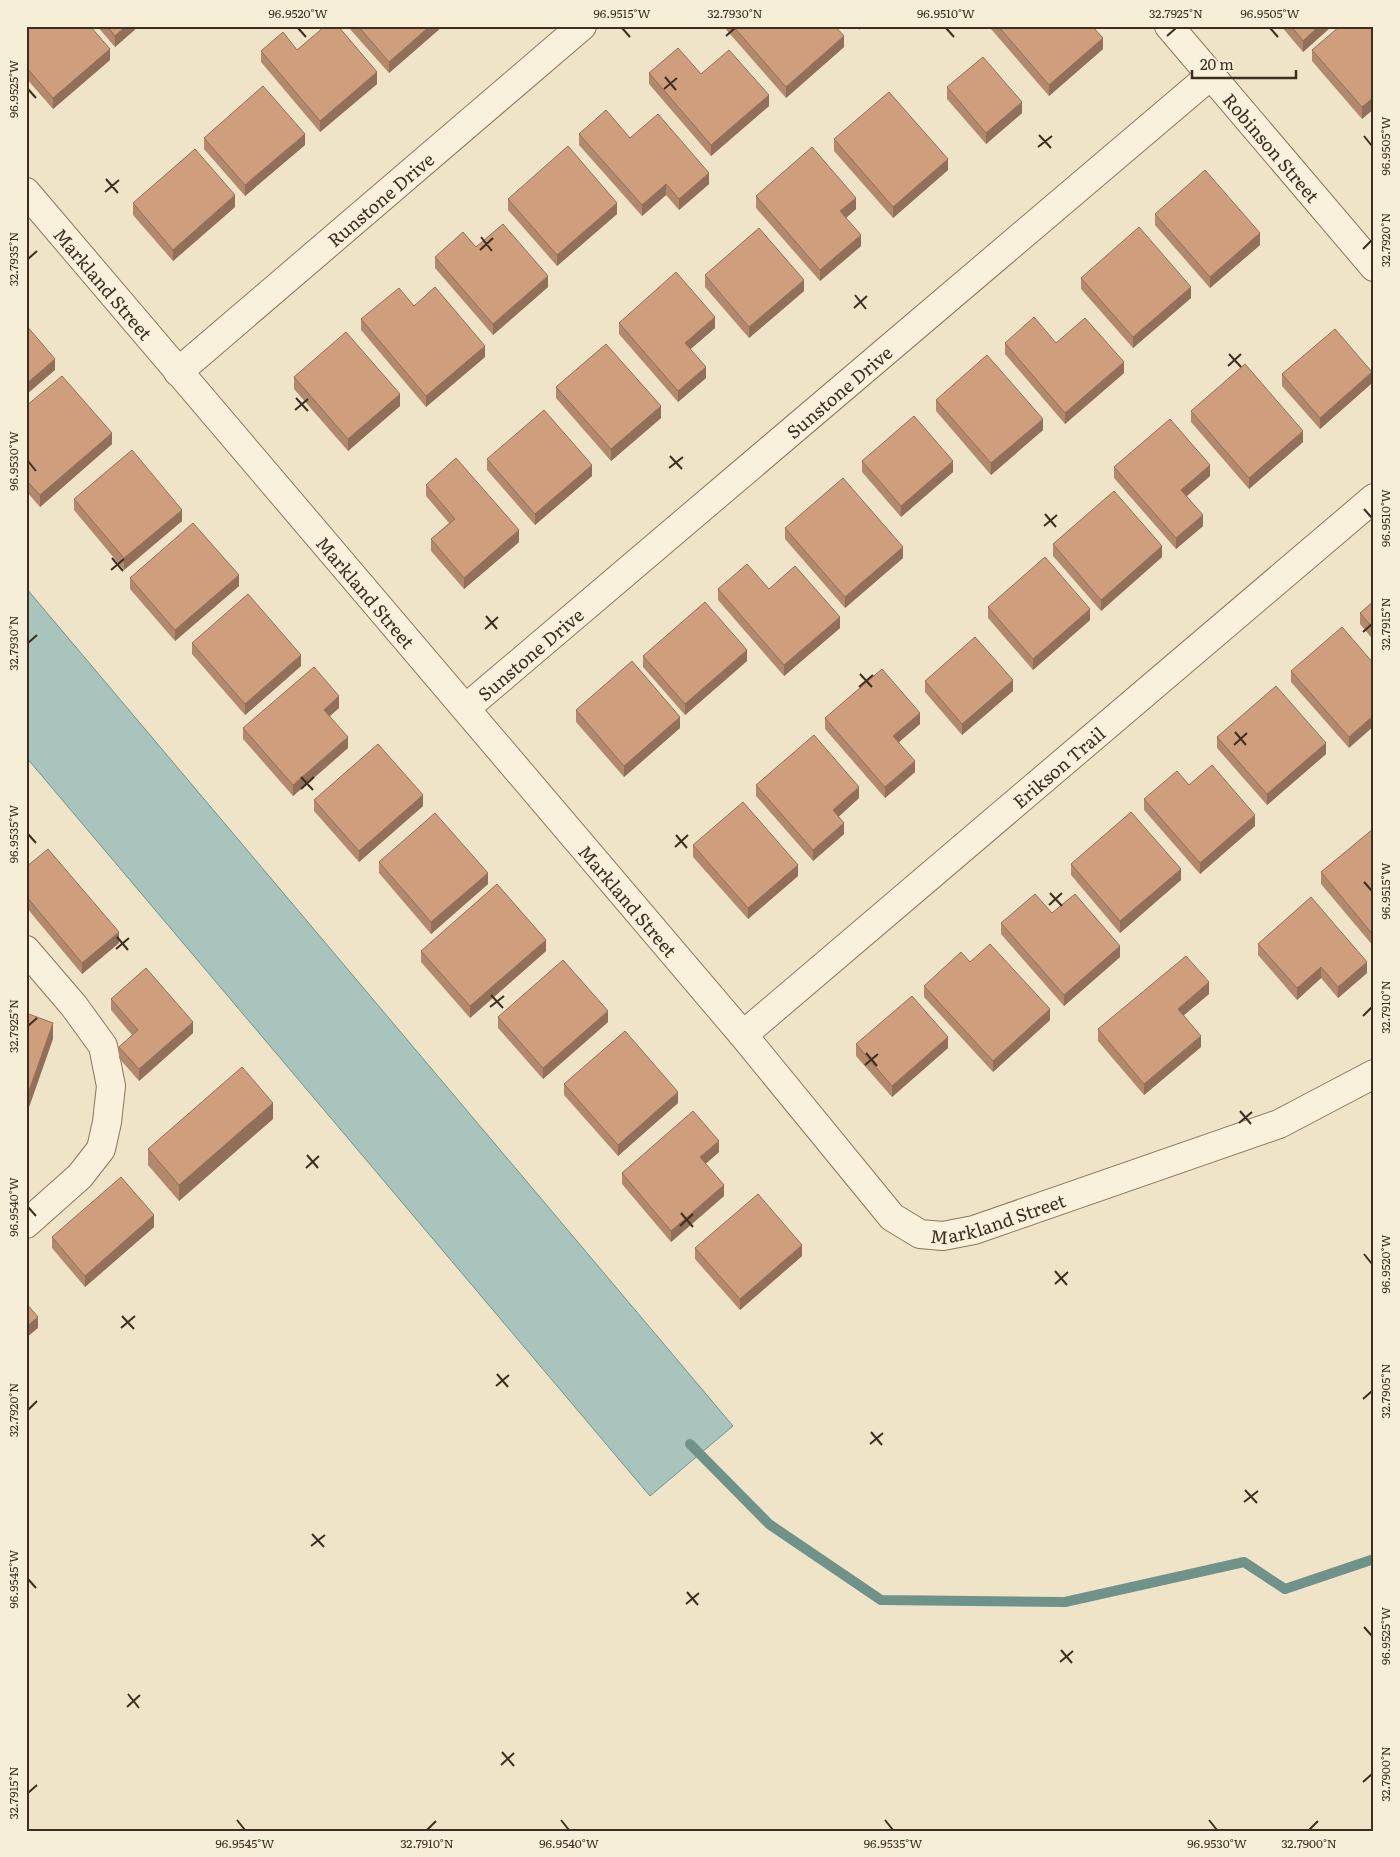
<svg xmlns="http://www.w3.org/2000/svg" width="1400" height="1857" font-family="Literata,serif">
  <rect width="100%" height="100%" fill="#f0e4c8"/>
  <path fill="#a9c4bc" stroke="#6f938a" d="M26 588 733 1426 650 1496 26 757Z"/>
  <g fill="none" stroke-linecap="round" stroke-linejoin="round">
    <path stroke="#6f938a" stroke-width="10" d="M690 1444 769 1524 881 1600 1065 1602 1244 1562 1285 1589 1374 1559"/>
    <defs>
      <g id="minor">
        <path id="s1" d="M1169 26 1374 267"/>
        <path id="s2" d="M26 192 743 1035 892 1217 920 1234 943 1236 974 1230 1279 1124 1374 1074"/>
        <path id="s3" d="M178 372 582 26"/>
        <path id="s4" d="M466 708 1211 75"/>
        <path d="M26 950 74 1006 103 1046 111 1086 107 1122 101 1149 80 1176 26 1224"/>
        <path id="s5" d="M743 1035 1374 498"/>
      </g>
    </defs>
    <use href="#minor" stroke="#8d765c" stroke-width="30"/>
    <use href="#minor" stroke="#faf1dc" stroke-width="28"/>
  </g>
  <path fill="#b2896c" d="M26 26 110 60 53 109 26 78Z
    M97 26H139L115 47Z
    M349 26H443L389 73 349 28Z
    M723 26H835L844 47 786 98Z
    M991 26H1092L1103 49 1049 96 991 29Z
    M1281 26H1332L1303 52Z
    M1374 26 1362 119 1312 61V50Z
    M297 50 377 84 320 132 261 62V51Z
    M649 73 701 74 769 106 711 156 649 84Z
    M947 87 1022 113 986 144 947 99Z
    M579 134 630 138 709 184 679 210 666 195 642 216 579 145Z
    M204 138 305 145 245 196 204 149Z
    M834 139 948 170 893 218 834 151Z
    M756 196 856 209 846 218 861 246 820 281 756 208Z
    M508 199 617 214 557 266 508 210Z
    M133 203 235 207 173 261 133 215Z
    M1155 214 1260 245 1210 288 1155 225Z
    M435 257 548 287 493 335 435 268Z
    M705 275 804 291 749 338 705 287Z
    M1081 278 1191 298 1133 348 1081 289Z
    M414 306 485 357 426 407 361 330V319Z
    M619 323 715 328 690 349 706 378 678 402 619 334Z
    M1005 343H1056L1124 373 1065 424 1005 354Z
    M1282 374 1372 383 1320 429 1282 386Z
    M294 377 400 406 348 451 294 389Z
    M556 387 661 418 611 461 556 398Z
    M936 400 1043 430 991 475 936 411Z
    M26 406 112 444 40 507 26 491Z
    M1191 411 1303 442 1249 489 1191 422Z
    M487 459 592 476 535 525 487 470Z
    M862 461 953 472 901 517 862 472Z
    M1114 467 1210 476 1187 496 1203 526 1176 549 1114 478Z
    M426 485 519 542 464 589 431 551V539L449 523 426 496Z
    M74 499 182 521 124 570 74 510Z
    M785 528 903 558 845 608 785 539Z
    M1053 544 1162 557 1101 611 1053 556Z
    M130 578 239 586 175 641 130 589Z
    M718 589H769L840 628 784 676 718 600Z
    M1374 601V641L1360 624V613Z
    M988 607 1090 620 1033 670 988 618Z
    M192 643 301 666 245 715 192 654Z
    M643 656 747 661 685 715 643 667Z
    M1374 664 1349 748 1291 682V671Z
    M925 681 1013 691 962 735 925 692Z
    M339 708 330 716 348 748 293 796 243 739V728Z
    M576 710 680 728 624 777 576 722Z
    M825 718 920 724 899 742 915 772 885 798 825 729Z
    M1217 737 1326 754 1267 805 1217 748Z
    M756 785 859 798 838 817 844 834 813 861 756 796Z
    M1189 785 1255 826 1200 874 1144 810V799Z
    M314 800 423 806 359 862 314 811Z
    M1374 830V947L1321 884V872Z
    M693 845 798 876 748 919 693 857Z
    M379 862 488 884 431 934 379 873Z
    M1071 864 1181 880 1120 933 1071 875Z
    M26 867 119 943 82 974 26 907Z
    M1052 913 1120 957 1064 1006 1001 934V923Z
    M1258 944 1367 973 1338 998 1321 978 1297 1000 1258 955Z
    M421 951H546L470 1018 421 962Z
    M970 962 1050 1020 993 1072 924 997V986Z
    M1209 994 1184 1015 1201 1047 1144 1095 1098 1041V1029Z
    M111 999 193 1033 139 1081 119 1058V1047L132 1035 111 1010Z
    M498 1017 608 1022 543 1079 498 1028Z
    M856 1044 948 1048 892 1097 856 1056Z
    M564 1084 678 1103 618 1156 564 1095Z
    M273 1119 179 1201 148 1165V1149Z
    M719 1152 705 1164 724 1196 671 1242 622 1184V1173Z
    M154 1227 85 1287 52 1248V1237Z
    M695 1248 802 1256 740 1310 695 1259Z"/>
  <path fill="#916f58" d="M126 26H139L115 47V36Z
    M430 26H443L389 73V62Z
    M859 26H863L859 30Z
    M1319 26H1332L1303 52V41Z
    M844 36V47L786 98V87Z
    M1103 38V49L1049 96V85Z
    M110 49V60L53 109V98Z
    M377 72V84L320 132V121Z
    M769 95V106L711 156V145Z
    M1374 97V109L1362 119V107Z
    M1022 102V113L986 144V133Z
    M305 134V145L245 196V185Z
    M948 159V170L893 218V207Z
    M709 173V184L679 210V199Z
    M666 184V195L642 216V205Z
    M235 195V207L173 261V250Z
    M856 198V209L840 223V211Z
    M617 203V214L557 266V255Z
    M1260 233V245L1210 288V277Z
    M861 235V246L820 281V270Z
    M548 276V287L493 335V324Z
    M804 280V291L749 338V327Z
    M1191 287V298L1133 348V337Z
    M715 317V328L685 354V343Z
    M485 346V357L426 407V396Z
    M55 359V370L26 395V384Z
    M1124 362V373L1065 424V413Z
    M706 367V378L678 402V391Z
    M1372 372V383L1320 429V418Z
    M400 394V406L348 451V439Z
    M661 406V418L611 461V449Z
    M1043 419V430L991 475V463Z
    M1303 431V442L1249 489V478Z
    M112 433V444L40 507V495Z
    M953 461V472L901 517V506Z
    M592 465V476L535 525V514Z
    M1210 465V476L1181 501V490Z
    M182 510V521L124 570V558Z
    M1203 515V526L1176 549V538Z
    M519 530V542L464 589V578Z
    M1162 546V557L1101 611V600Z
    M903 547V558L845 608V597Z
    M239 575V586L175 641V630Z
    M1090 609V620L1033 670V659Z
    M840 617V628L784 676V665Z
    M747 650V661L685 715V704Z
    M301 655V666L245 715V704Z
    M1013 680V691L962 735V724Z
    M339 696V708L324 721V710Z
    M920 713V724L893 747V736Z
    M1374 715V726L1349 748V737Z
    M680 717V728L624 777V766Z
    M348 737V748L293 796V785Z
    M1326 743V754L1267 805V794Z
    M915 761V772L885 798V787Z
    M859 787V798L833 822V810Z
    M423 795V806L359 862V851Z
    M1255 815V826L1200 874V863Z
    M844 823V834L813 861V850Z
    M798 865V876L748 919V908Z
    M1181 869V880L1120 933V921Z
    M488 873V884L431 934V922Z
    M119 932V943L82 974V963Z
    M546 940V951L470 1018V1006Z
    M1120 946V957L1064 1006V995Z
    M1367 962V973L1338 998V987Z
    M1321 967V978L1297 1000V988Z
    M1209 982V994L1178 1020V1009Z
    M1050 1009V1020L993 1072V1061Z
    M608 1011V1022L543 1079V1068Z
    M193 1022V1033L139 1081V1069Z
    M53 1023V1039L26 1116V1099Z
    M1201 1036V1047L1144 1095V1084Z
    M948 1037V1048L892 1097V1086Z
    M678 1092V1103L618 1156V1145Z
    M273 1103V1119L179 1201V1185Z
    M719 1141V1152L700 1169V1157Z
    M724 1185V1196L671 1242V1231Z
    M154 1215V1227L85 1287V1276Z
    M802 1245V1256L740 1310V1299Z
    M38 1317V1328L26 1338V1327Z"/>
  <path fill="#cf9f7d" stroke="#916f58" d="M26 26H90L110 49 53 98 26 67Z
    M107 26H126L115 36Z
    M325 26H338L377 72 320 121 261 51 283 32 297 50Z
    M358 26H430L389 62Z
    M733 26H835L844 36 786 87Z
    M998 26H1092L1103 38 1049 85Z
    M1291 26H1319L1303 41Z
    M1340 26H1374V97L1362 107 1312 50Z
    M678 48 701 74 729 50 769 95 711 145 649 73Z
    M983 57 1022 102 986 133 947 87Z
    M263 86 305 134 245 185 204 138Z
    M889 92 948 159 893 207 834 139Z
    M606 110 630 138 658 114 709 173 679 199 666 184 642 205 579 134Z
    M568 146 617 203 557 255 508 199Z
    M812 147 856 198 840 211 861 235 820 270 756 196Z
    M195 149 235 195 173 250 133 203Z
    M1205 170 1260 233 1210 277 1155 214Z
    M503 224 548 276 493 324 435 257 463 232 476 247Z
    M1139 227 1191 287 1133 337 1081 278Z
    M759 228 804 280 749 327 705 275Z
    M676 272 715 317 685 343 706 367 678 391 619 323Z
    M435 287 485 346 426 396 361 319 399 288 414 306Z
    M1034 317 1056 343 1085 318 1124 362 1065 413 1005 343Z
    M26 325 55 359 26 384Z
    M1335 329 1372 372 1320 418 1282 374Z
    M346 332 400 394 348 439 294 377Z
    M606 344 661 406 611 449 556 387Z
    M987 355 1043 419 991 463 936 400Z
    M1245 364 1303 431 1249 478 1191 411Z
    M62 376 112 433 40 495 26 480V406Z
    M544 410 592 465 535 514 487 459Z
    M914 416 953 461 901 506 862 461Z
    M1170 419 1210 465 1181 490 1203 515 1176 538 1114 467Z
    M132 450 182 510 124 558 74 499Z
    M456 458 519 530 464 578 431 539 455 519 426 485Z
    M843 478 903 547 845 597 785 528Z
    M1114 491 1162 546 1101 600 1053 544Z
    M193 523 239 575 175 630 130 578Z
    M1045 557 1090 609 1033 659 988 607Z
    M747 564 769 589 795 566 840 617 784 665 718 589Z
    M248 594 301 655 245 704 192 643Z
    M1374 601V629L1360 613Z
    M705 602 747 650 685 704 643 656Z
    M1342 627 1374 664V715L1349 737 1291 671Z
    M975 637 1013 680 962 724 925 681Z
    M632 661 680 717 624 766 576 710Z
    M314 667 339 696 324 710 348 737 293 785 243 728Z
    M882 669 920 713 893 736 915 761 885 787 825 718Z
    M1276 686 1326 743 1267 794 1217 737Z
    M814 735 859 787 833 810 844 823 813 850 756 785Z
    M378 744 423 795 359 851 314 800Z
    M1212 765 1255 815 1200 863 1144 799 1177 771 1189 785Z
    M743 802 798 865 748 908 693 845Z
    M1131 812 1181 869 1120 921 1071 864Z
    M435 813 488 873 431 922 379 862Z
    M1373 829 1374 830V936L1321 872Z
    M48 849 119 932 82 963 26 896V867Z
    M497 884 546 940 470 1006 421 951Z
    M1035 894 1052 913 1075 894 1120 946 1064 995 1001 923Z
    M1311 897 1367 962 1338 987 1321 967 1297 988 1258 944Z
    M990 944 1050 1009 993 1061 924 986 961 952 970 962Z
    M1186 956 1209 982 1178 1009 1201 1036 1144 1084 1098 1029Z
    M563 960 608 1011 543 1068 498 1017Z
    M146 968 193 1022 139 1069 119 1047 138 1030 111 999Z
    M912 996 948 1037 892 1086 856 1044Z
    M26 1013 53 1023 26 1099Z
    M625 1031 678 1092 618 1145 564 1084Z
    M242 1067 273 1103 179 1185 148 1149Z
    M693 1111 719 1141 700 1157 724 1185 671 1231 622 1173Z
    M121 1177 154 1215 85 1276 52 1237Z
    M758 1194 802 1245 740 1299 695 1248Z
    M26 1303 38 1317 26 1327Z"/>
  <path fill="none" stroke="#3d2e20" stroke-width="2" d="M298 28 306 37M622 28 630 37M946 28 954 37M1270 28 1278 37M726 36 735 28M1167 36 1176 28M665 77 676 90M28 89 36 98M664 89 677 78M1039 135 1051 148M1364 136 1372 146M1038 147 1052 136M106 179 118 193M105 192 119 180M481 237 492 251M1363 249 1372 240M480 250 493 238M28 259 37 251M855 295 866 309M854 308 867 296M1229 354 1241 367M1228 366 1241 354M296 398 308 411M295 410 308 399M670 456 682 469M28 461 36 471M669 468 683 457M1364 509 1372 518M1045 514 1056 527M1044 526 1057 515M112 558 123 571M111 570 124 559M486 616 497 629M485 629 498 617M1363 632 1372 624M28 643 37 635M860 674 872 687M859 687 873 675M1235 732 1246 745M1234 745 1247 733M301 777 313 790M301 789 314 777M28 834 36 843M676 835 687 848M675 847 688 835M1364 882 1372 891M1050 893 1062 906M1049 905 1062 893M117 937 128 950M116 949 129 938M491 995 503 1008M490 1007 504 996M1363 1016 1372 1007M28 1026 37 1018M866 1053 877 1066M865 1065 878 1054M1240 1111 1251 1124M1239 1123 1252 1112M307 1155 318 1168M306 1168 319 1156M28 1207 36 1216M681 1213 693 1227M680 1226 693 1214M1364 1254 1372 1264M1055 1271 1067 1285M1055 1284 1068 1272M122 1316 134 1329M121 1328 135 1316M497 1374 508 1387M496 1386 509 1375M1363 1399 1372 1391M28 1410 37 1401M871 1432 882 1445M870 1444 883 1433M1245 1490 1257 1503M1244 1502 1258 1491M312 1534 324 1547M311 1546 325 1535M28 1579 36 1588M687 1592 698 1605M686 1604 699 1593M1364 1627 1372 1636M1061 1650 1072 1663M1060 1662 1073 1651M128 1694 139 1708M127 1707 140 1695M502 1752 514 1766M501 1765 514 1753M1363 1782 1372 1774M28 1793 37 1785M237 1820 245 1830M561 1820 569 1830M885 1820 893 1830M1209 1820 1217 1830M427 1830 436 1821M1309 1830 1318 1821"/>
  <g text-anchor="middle" dominant-baseline="central" stroke-width="4" stroke-linejoin="round" paint-order="stroke">
    <g font-size="18" fill="#3d2e20" stroke="#f7eed8">
      <text stroke="none"><textPath href="#s1" startOffset="159">Robinson Street</textPath></text>
      <text stroke="none"><textPath href="#s3" startOffset="266">Runstone Drive</textPath></text>
      <text stroke="none"><textPath href="#s2" startOffset="120">Markland Street</textPath></text>
      <text stroke="none"><textPath href="#s4" startOffset="489">Sunstone Drive</textPath></text>
      <text stroke="none"><textPath href="#s2" startOffset="525">Markland Street</textPath></text>
      <text stroke="none"><textPath href="#s4" startOffset="84">Sunstone Drive</textPath></text>
      <text stroke="none"><textPath href="#s5" startOffset="414">Erikson Trail</textPath></text>
      <text stroke="none"><textPath href="#s2" startOffset="930">Markland Street</textPath></text>
      <text stroke="none"><textPath href="#s2" startOffset="1455">Markland Street</textPath></text>
    </g>
  </g>
  <rect width="1400" height="1857" fill="none" stroke="#f7eed8" stroke-width="55"/>
  <path d="M1192 70v8h104v-8" fill="none" stroke="#3d2e20" stroke-width="2.5"/>
  <text x="1200" y="70" font-size="15" fill="#3d2e20" stroke="#f7eed8" stroke-width="4" paint-order="stroke">20 m</text>
  <rect x="28" y="28" width="1344" height="1802" fill="none" stroke="#3d2e20" stroke-width="2"/>
  <g font-size="12" text-anchor="middle" fill="#3d2e20">
    <text x="298" y="18">96.9520°W</text>
    <text x="622" y="18">96.9515°W</text>
    <text x="735" y="18">32.7930°N</text>
    <text x="946" y="18">96.9510°W</text>
    <text x="1176" y="18">32.7925°N</text>
    <text x="1270" y="18">96.9505°W</text>
    <text transform="translate(14 89) rotate(-90)" y="4">96.9525°W</text>
    <text transform="translate(1386 146) rotate(-90)" y="4">96.9505°W</text>
    <text transform="translate(1386 240) rotate(-90)" y="4">32.7920°N</text>
    <text transform="translate(14 259) rotate(-90)" y="4">32.7935°N</text>
    <text transform="translate(14 461) rotate(-90)" y="4">96.9530°W</text>
    <text transform="translate(1386 518) rotate(-90)" y="4">96.9510°W</text>
    <text transform="translate(1386 624) rotate(-90)" y="4">32.7915°N</text>
    <text transform="translate(14 643) rotate(-90)" y="4">32.7930°N</text>
    <text transform="translate(14 834) rotate(-90)" y="4">96.9535°W</text>
    <text transform="translate(1386 891) rotate(-90)" y="4">96.9515°W</text>
    <text transform="translate(1386 1007) rotate(-90)" y="4">32.7910°N</text>
    <text transform="translate(14 1026) rotate(-90)" y="4">32.7925°N</text>
    <text transform="translate(14 1207) rotate(-90)" y="4">96.9540°W</text>
    <text transform="translate(1386 1264) rotate(-90)" y="4">96.9520°W</text>
    <text transform="translate(1386 1391) rotate(-90)" y="4">32.7905°N</text>
    <text transform="translate(14 1410) rotate(-90)" y="4">32.7920°N</text>
    <text transform="translate(14 1579) rotate(-90)" y="4">96.9545°W</text>
    <text transform="translate(1386 1636) rotate(-90)" y="4">96.9525°W</text>
    <text transform="translate(1386 1774) rotate(-90)" y="4">32.7900°N</text>
    <text transform="translate(14 1793) rotate(-90)" y="4">32.7915°N</text>
    <text x="245" y="1848">96.9545°W</text>
    <text x="427" y="1848">32.7910°N</text>
    <text x="569" y="1848">96.9540°W</text>
    <text x="893" y="1848">96.9535°W</text>
    <text x="1217" y="1848">96.9530°W</text>
    <text x="1309" y="1848">32.7900°N</text>
  </g>
</svg>
